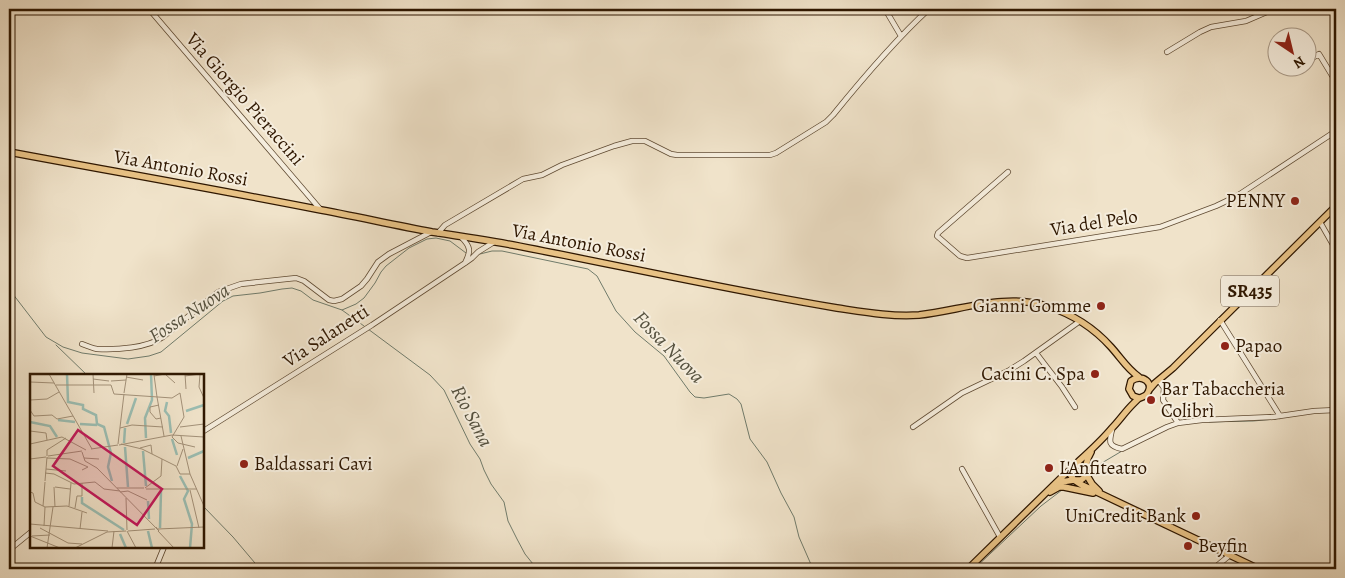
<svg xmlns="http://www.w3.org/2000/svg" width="1345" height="578" font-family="Alegreya,serif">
  <rect width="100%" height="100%" fill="#f0e3ca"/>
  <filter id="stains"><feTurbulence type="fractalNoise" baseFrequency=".004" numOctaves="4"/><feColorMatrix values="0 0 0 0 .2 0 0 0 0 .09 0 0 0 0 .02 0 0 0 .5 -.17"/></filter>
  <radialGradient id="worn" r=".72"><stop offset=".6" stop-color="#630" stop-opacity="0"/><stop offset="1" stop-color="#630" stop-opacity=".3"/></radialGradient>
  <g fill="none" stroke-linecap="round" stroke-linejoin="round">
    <path stroke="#707b6b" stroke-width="1" d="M480 254 492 251H502L588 269 597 276 616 311 635 332 664 356 690 392 695 397 704 398 729 394 737 399 741 404 750 439 767 462 781 493 794 517 799 537 813 569
      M9 289 46 337 63 347 82 353 128 359 149 356 161 352 223 301 233 296 260 293 282 289 292 288 301 291 313 300 342 310 356 304 364 298 375 283 381 272 386 266 409 248 427 239 436 238 450 241 466 253
      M342 310 364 326
      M368 329 430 375 444 390 470 444 480 459 484 470 491 484 504 502 508 521 517 539 525 554 537 569
      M56 345 88 376
      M1209 422 1253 421 1276 419
      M1090 470 1122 451
      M202 505 233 537 260 569
      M974 569 1041 506 1062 490"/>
    <defs>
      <path id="minor" d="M149 9 320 209
        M885 9 901 36
        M1167 52 1200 32 1211 27 1246 21 1274 9
        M1309 60 1319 54 1336 82
        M1008 172 938 233 937 236 960 256 967 258 1160 227 1216 206 1237 196 1336 131
        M1320 222 1336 250
        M438 233 445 225 523 179 542 175 562 165 614 146 632 141H645L671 154 677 155H770L776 153 826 122 833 115C863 78 894 41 929 9
        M461 237C471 247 471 251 465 263
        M1220 320 1280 416
        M82 344C87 346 92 348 97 349 117 350 147 348 163 337L218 292 241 284 296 278 304 281 329 300 334 301 342 299 361 286 367 279 378 262 389 254 431 232
        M1036 353 1062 387 1075 407
        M1159 381 1164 388 1163 400 1178 423
        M913 427 962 393 1008 371 1024 361 1080 321
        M1112 430C1109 442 1108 446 1122 449L1167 427 1178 423 1202 420 1273 417 1314 411 1336 410
        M202 432 372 325 465 263 472 258 478 252 494 242
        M962 469 1000 537
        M9 550 31 532
        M155 569 164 547
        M1213 569 1230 555"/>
      <path id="major" d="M9 152C111 171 214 189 316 209 355 216 393 225 432 232 459 236 486 240 513 245 621 266 729 290 837 308 864 312 892 317 919 315 962 310 1005 293 1047 306 1072 314 1094 328 1111 347 1121 358 1127 369 1139 377
        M1149 390 1155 383 1173 368 1336 206
        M1076 465 1079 461C1090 451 1102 440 1112 428 1119 421 1125 412 1132 405 1133 404 1137 400 1138 399 1141 397 1145 397 1147 394 1155 383 1142 373 1131 381L1129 389 1133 396 1139 398
        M1085 469 1088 458 1091 452
        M1086 474 1092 484 1099 491
        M1054 485 1061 482 1074 480 1080 484 1259 569
        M1050 492 1059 487H1064L1093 493
        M968 569 1064 475C1071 470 1076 462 1084 467 1088 472 1086 477 1081 480H1074L1070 474 1071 469"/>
    </defs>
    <use href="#minor" stroke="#5f4a32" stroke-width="6"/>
    <use href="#major" stroke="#2f1700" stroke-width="8"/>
    <use href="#minor" stroke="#f5eddd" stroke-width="4.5"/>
    <use href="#major" stroke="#e8c285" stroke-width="5.5"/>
  </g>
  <g fill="#8f2418" stroke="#f5eddd" stroke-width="2">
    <circle cx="1295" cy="201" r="5"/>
    <circle cx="1101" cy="306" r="5"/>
    <circle cx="1225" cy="346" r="5"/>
    <circle cx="1095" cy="374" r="5"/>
    <circle cx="1151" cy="400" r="5"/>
    <circle cx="244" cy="464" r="5"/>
    <circle cx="1049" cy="468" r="5"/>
    <circle cx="1196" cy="516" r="5"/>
    <circle cx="1188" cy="546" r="5"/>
  </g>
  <g text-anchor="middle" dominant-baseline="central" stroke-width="4" stroke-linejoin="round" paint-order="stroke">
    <rect fill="#f5eddd" stroke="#6a5742" stroke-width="1" x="1221" y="275.5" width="58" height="31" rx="4"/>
    <g font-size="18" font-weight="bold" fill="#2f1700">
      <text x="1250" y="291">SR435</text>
    </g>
    <g font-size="19" fill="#2f1700" stroke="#f5eddd">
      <text transform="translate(245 99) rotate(49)">Via Giorgio Pieraccini</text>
      <text transform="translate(181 168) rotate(10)">Via Antonio Rossi</text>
      <text transform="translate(1094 223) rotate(-9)">Via del Pelo</text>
      <text transform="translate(579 243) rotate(11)">Via Antonio Rossi</text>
      <text transform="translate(326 336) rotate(-33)">Via Salanetti</text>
    </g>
    <g font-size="19" fill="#2f1700" stroke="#f5eddd" text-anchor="start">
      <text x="1285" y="201" text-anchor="end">PENNY</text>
      <text x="1091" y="306" text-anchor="end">Gianni Gomme</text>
      <text x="1235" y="346">Papao</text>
      <text x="1085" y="374" text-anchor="end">Cacini C. Spa</text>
      <text x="1161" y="389">Bar Tabaccheria<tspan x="1161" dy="22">Colibrì</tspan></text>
      <text x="254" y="464">Baldassari Cavi</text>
      <text x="1059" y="468">L'Anfiteatro</text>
      <text x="1186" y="516" text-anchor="end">UniCredit Bank</text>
      <text x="1198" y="546">Beyfin</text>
    </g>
    <g font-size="20" font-style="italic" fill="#55513f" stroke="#f5eddd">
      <text transform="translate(189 313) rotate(-33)">Fossa Nuova</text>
      <text transform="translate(669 347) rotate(46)">Fossa Nuova</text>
      <text transform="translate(472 416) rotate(62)">Rio Sana</text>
    </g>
  </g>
  <g transform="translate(30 374)">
    <rect width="174" height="174" fill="#f0e3ca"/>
    <path fill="none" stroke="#9bbeb3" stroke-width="2.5" d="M37 0 38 28 53 31V35L66 41 67 50 74 53 81 79 78 93 82 107M137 28 135 37 139 42 141 59M156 37 174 31M28 46 45 48M0 48 20 52 27 63M50 50 67 51M97 50 106 24M116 64 115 44 122 26 121 0M142 65 147 81M94 69 95 54M95 73 98 113M113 77 116 112M158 84 174 77M150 102 158 117 154 125 162 150 160 174M52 123V129L94 156M118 127 119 145M130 154 131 117M118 157 122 174M90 160 96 174"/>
    <path fill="none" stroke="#a39179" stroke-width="1" d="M19 0 62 75M63 0 64 19M155 0 156 15M170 0 169 13 174 24M124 1 127 23M124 2 135 0 145 9M155 2 170 0M96 3 113 6M63 5 79 7M81 7 96 6M0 8 24 9M26 11H81L84 20 128 23M94 19 97 0M127 23 134 62M128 23 142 24 150 19 154 43 142 63 148 69 165 73M0 26 17 25 29 18M129 31 120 33V38L126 45 131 44M0 36 4 42 22 41 27 45 43 42M150 53 174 50M90 54 102 51 133 53M0 57 16 59 17 66M151 62 160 100M0 70 32 63 56 76M88 70 94 20M91 70 112 75 146 92 150 100H160M89 71 142 61 174 63M110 74 121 71 122 80M61 75 88 71M52 78 55 87 67 94 129 157 126 153M17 82V76L36 64M18 82 52 77M17 84 40 85 58 93 52 96M54 84 69 85M0 85 16 83M147 92 153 75M16 95 36 97M15 99 24 100 44 110 65 108 74 115 90 117M160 100 174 132M15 107 17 83M24 113 25 133M25 113 40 115M87 114H114M115 114 131 102 132 85M116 115H167M160 116 169 154M0 118 3 119 5 128 15 133 14 152M90 118 98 117 117 126M96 124 97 156M13 132 15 108M39 132 41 109M15 133 37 132 57 139M45 134 47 122H52V109M0 150 78 157M10 154 38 169 52 170M50 155 52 138M128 155 174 153M97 157 106 174M98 157 125 155M128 157 144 174M0 162 30 174M2 162 20 161M17 174 23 133M45 174 77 158 96 157M82 174 84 157"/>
    <path fill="#c2185b" fill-opacity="0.15" stroke="#c2185b" stroke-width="2.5" d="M48 56 132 115 107 151 23 92Z"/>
    <rect width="174" height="174" fill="none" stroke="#2f1700" stroke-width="2.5"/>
  </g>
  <rect width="1345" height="578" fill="none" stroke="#f0e3ca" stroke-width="30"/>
  <rect x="10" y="10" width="1325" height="558" fill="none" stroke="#2f1700" stroke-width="2.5"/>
  <rect x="15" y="15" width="1315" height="548" fill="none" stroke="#2f1700"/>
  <g transform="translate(1292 52) rotate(145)"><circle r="24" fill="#f5eddd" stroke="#a69785"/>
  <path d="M0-4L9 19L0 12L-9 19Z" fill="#8f2418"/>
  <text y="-8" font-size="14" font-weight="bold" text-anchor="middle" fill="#2f1700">N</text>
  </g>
  <rect width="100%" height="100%" filter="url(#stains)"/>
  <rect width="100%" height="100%" fill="url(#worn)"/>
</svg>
